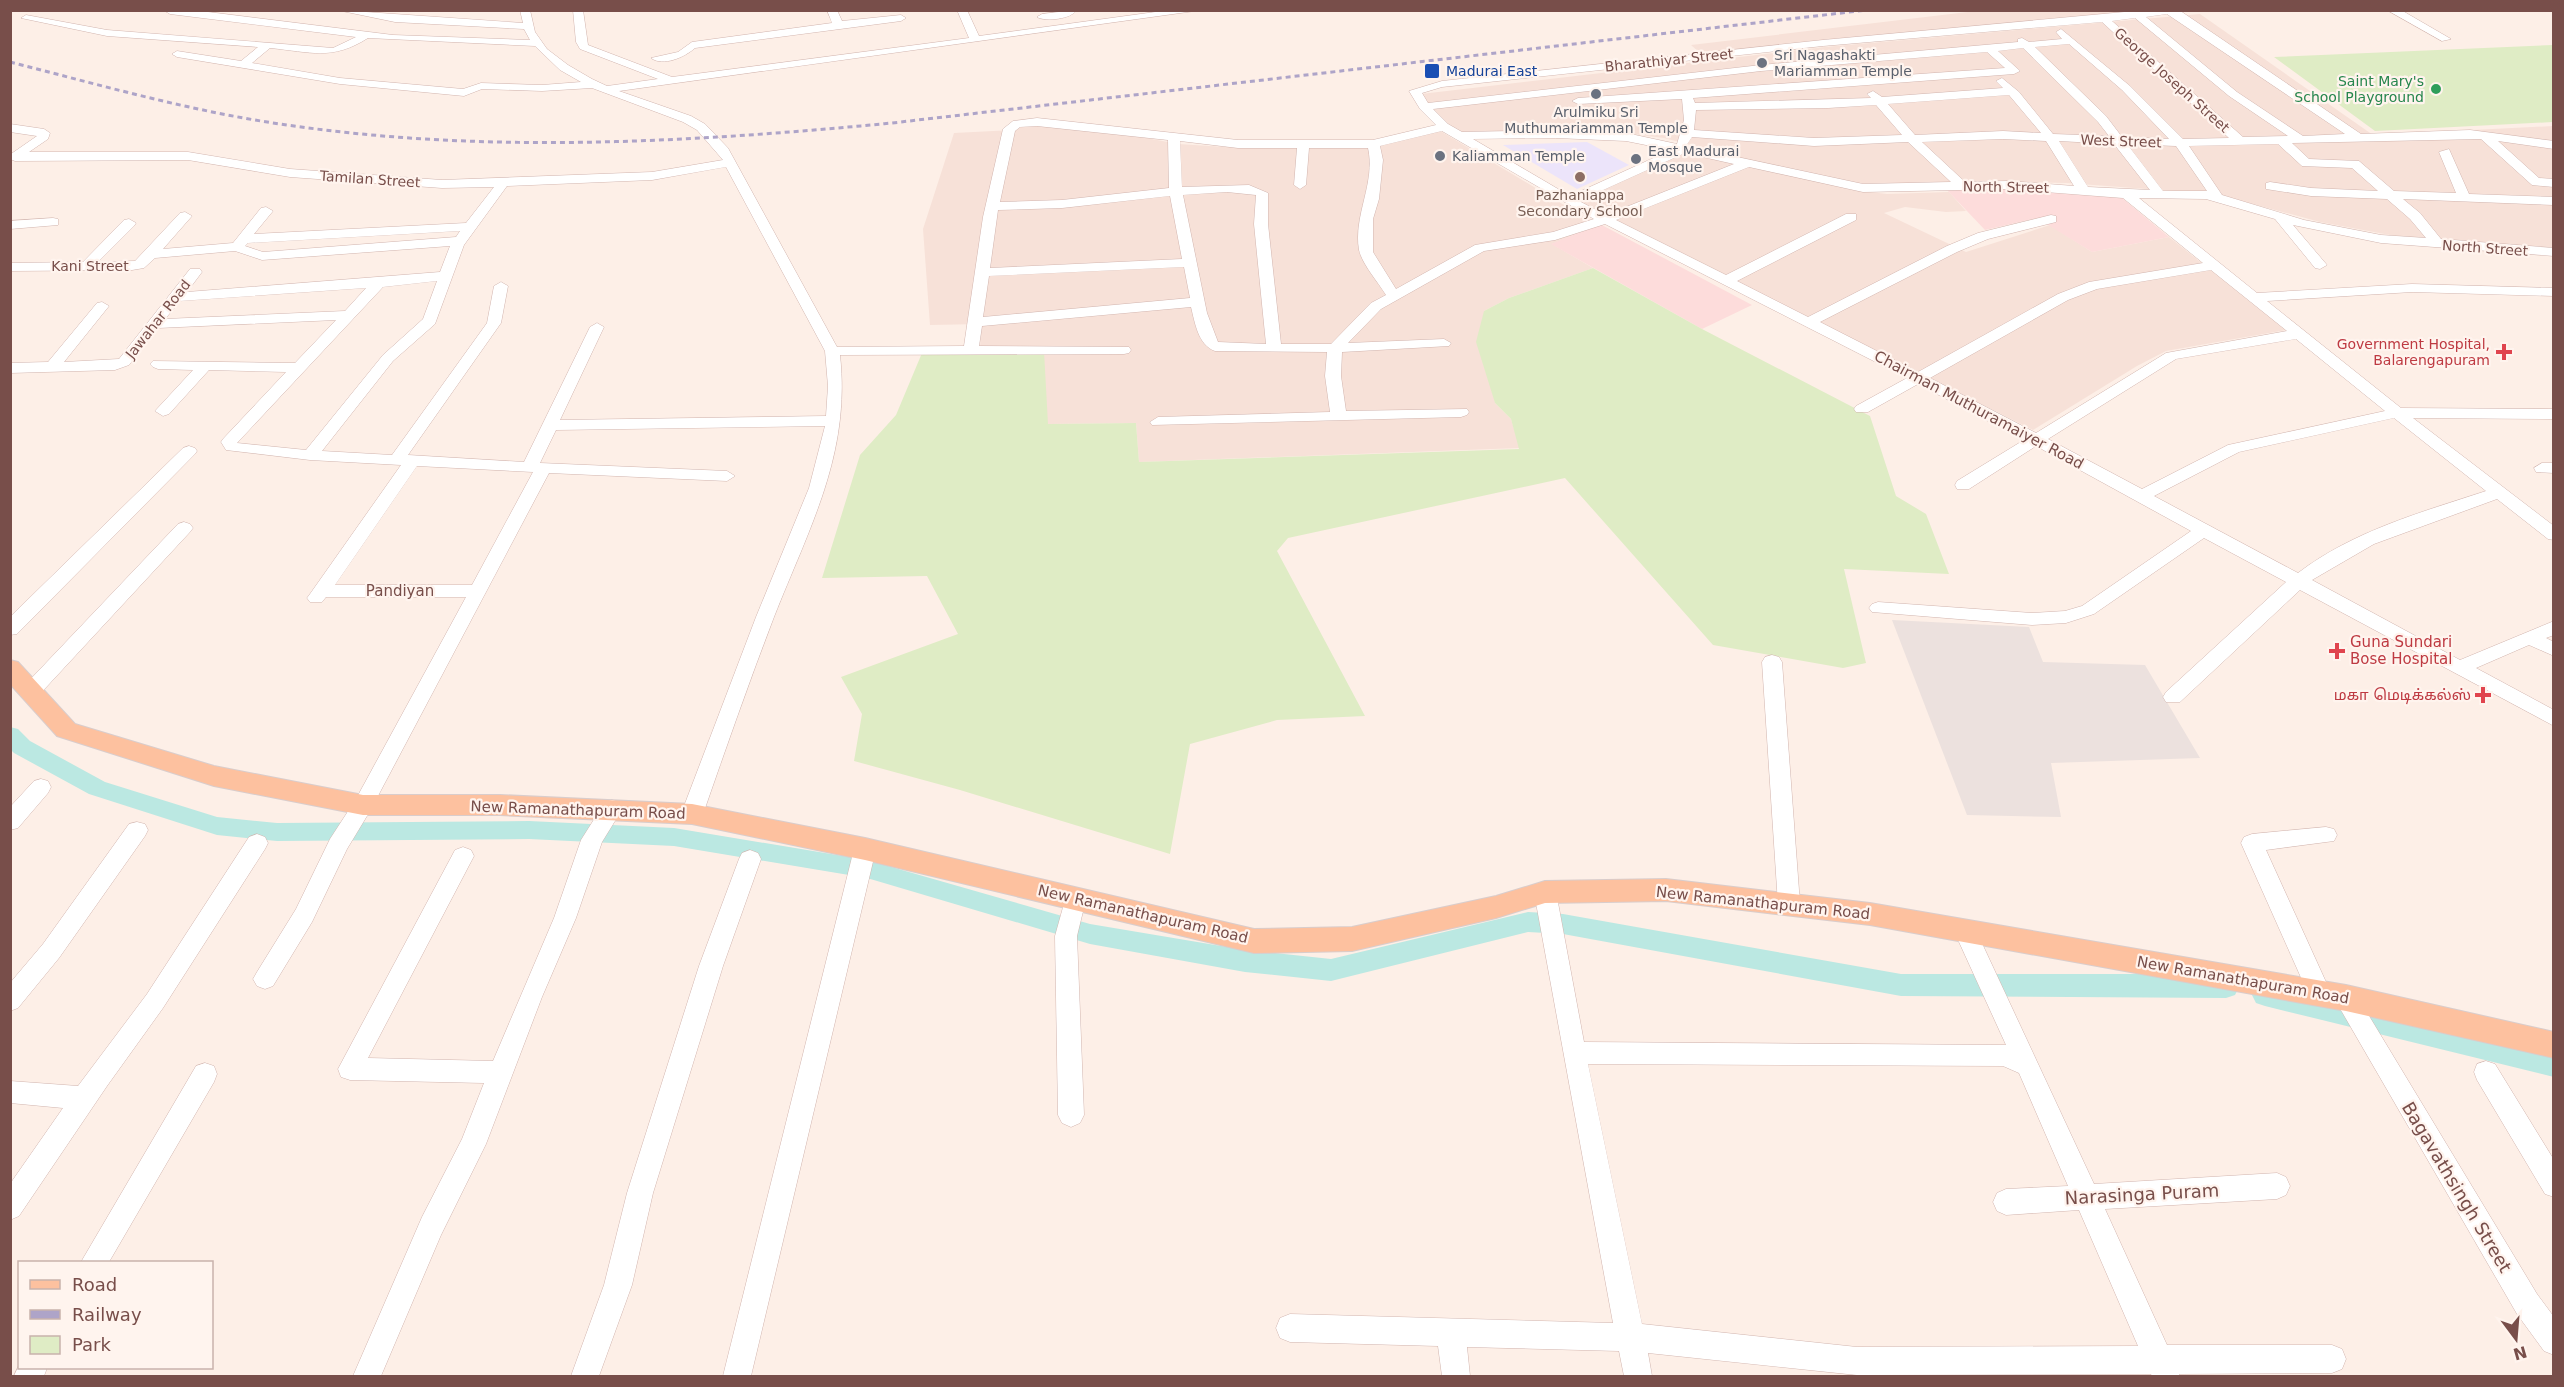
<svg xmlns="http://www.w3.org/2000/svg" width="2564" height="1387" font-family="'DejaVu Sans','Noto Sans Tamil',sans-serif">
  <rect width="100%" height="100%" fill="#fdefe7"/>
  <path fill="#f7e1d8" d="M1976 11H2169L1701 54 1691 45Z
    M2200 14 2373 135 2553 126V248L2470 243 2390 235 2320 222 2216 194 2066 183 1981 181 1885 184 1851 183 1790 171 1664 138 1625 133H1456L1446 126 1421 94 1825 47Z
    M1036 126 1121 133 1178 144 1226 147 1349 148 1372 146 1435 131 1442 132 1584 217 1600 224 1552 244 1593 268 1509 298 1484 311 1495 403 1511 419 1520 448 1139 462 1136 423 1048 424 980 350 981 324 930 325 923 229 954 133 1013 130 1018 127Z
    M1687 150 1853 190 1887 194 1949 192 1966 211 1946 212 1905 207 1884 213 1966 252 2050 225 2092 252 2169 237 2286 330 2166 351 2137 366 2033 430 1574 201Z"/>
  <path fill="#fddcdb" d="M2019 188 2121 197 2169 237 2092 252 2037 218 1985 230 1946 189Z
    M1600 224 1752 305 1702 329 1551 244Z"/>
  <path fill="#ece1de" d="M1892 620 2029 627 2043 662 2145 665 2200 758 2051 763 2061 817 1967 815Z"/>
  <path fill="#ece4fa" d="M1587 142 1629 165 1577 189 1503 145Z"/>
  <path fill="#dfecc5" d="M2553 45V122L2375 131 2274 57Z
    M1593 268 1702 329 1870 416 1896 496 1926 514 1949 574 1844 569 1866 663 1843 668 1713 645 1565 478 1288 538 1277 551 1365 716 1277 720 1190 744 1170 854 960 790 854 761 862 714 841 677 958 634 927 576 822 578 860 455 896 415 922 353 1044 351 1048 424 1136 423 1139 462 1519 449 1511 419 1495 403 1476 342 1484 311 1509 298Z"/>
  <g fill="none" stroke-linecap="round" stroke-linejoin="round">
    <path fill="#bbe8e2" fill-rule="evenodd" d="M10 727 18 729 30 741 105 782 217 817 277 823 529 821 674 828 867 860 1090 924 1245 950 1331 959 1528 912 1563 914 1901 974H2216L2235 979 2239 987 2235 995 2226 998 1901 996 1563 934 1528 932 1331 981 1245 972 1090 944 867 878 674 846 529 839 277 841 217 835 89 794 14 753 10 749Z
      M2265 984 2554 1053V1077L2265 1006 2256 1003 2252 995 2256 987Z"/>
    <defs>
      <path id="minor" d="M192 10 393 35 530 40 524 29 395 22 337 10 523 23 520 10H530L535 32 547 49 568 65 592 79 607 86 658 79 580 49 576 42 573 10H583L588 45 672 77 969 38 957 10H967L979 36 1170 10H1202L619 91 691 116 705 124 728 148 837 347 964 346 983 217 1003 129 1013 121 1037 118 1238 140H1373L1436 125 1420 109 1409 91 1442 81 1823 40 2146 10H2179L2361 134 2470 130 2554 141V149L2498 141 2539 178 2554 179V187L2532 185 2481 139 2292 143 2309 159 2359 161 2394 191 2456 193 2439 152 2449 149 2469 194 2554 197V205L2403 199 2420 213 2441 239 2554 248V256L2381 243 2293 225 2327 265 2320 269 2315 268 2275 219 2206 199 2139 198 2257 293 2412 284 2554 288V296L2412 292 2267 301 2401 408 2554 409V419L2413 418 2554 526V540L2548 539 2497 499 2374 544 2312 580 2460 660 2554 621V635L2546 638 2554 642V656L2529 645 2476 668 2554 710V726L2300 590 2180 702H2166L2163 697 2166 692 2286 582 2204 538 2094 614 2066 623 2032 625 1872 612 1869 608 1872 604 1878 602 2032 613 2065 611 2082 606 2191 531 2036 446 1969 489H1957L1955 485 1957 481 2024 440 1918 384 1868 412H1856L1854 409 1856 406 1907 378 1605 224 1555 240 1484 251 1381 309 1348 343 1444 339 1451 343 1449 346 1342 352 1341 376 1346 411 1467 409 1469 412 1467 415 1461 417 1152 425 1150 422 1158 417 1330 412 1325 376 1327 352 1215 351C1198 345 1195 323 1191 307L982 326 979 346 1129 347 1131 350 1129 353 1124 354 840 355C851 454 809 528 774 617 749 682 726 748 703 814L699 820 692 822 685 820 681 814 756 617 809 488 825 426 556 430 540 463 727 471 735 476 727 481 549 473 370 811 347 849 312 922 273 986 265 989 257 986 253 979 257 972 296 909 330 839 356 799 466 597H326L322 602H310L307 598 310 594 401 465 310 460 226 450 221 442 223 439 286 372 209 370 169 414 163 416 155 411 193 370 158 369 153 367 150 364 153 361 295 363 336 320 158 328 129 365 115 370 10 373V363L48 362 97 303 102 302 109 306 64 362 119 359 190 269H200L202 272 187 292 440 272 450 246 262 260 235 251 155 258 144 268 132 270 10 271V263L83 262 124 220 129 219 136 223 134 226 98 262 135 261 180 213 185 212 192 216 163 249 233 243 261 208 266 207 273 211 254 234 466 223 494 187 442 188 290 177 188 160 15 161 10 159 11 154 37 136 10 132V124L44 129 50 133 48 139 29 152H188L290 169 442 180 652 172 723 160 697 130 683 122 592 88 542 91 482 89 464 96 340 84 177 57 172 54 177 51 241 61 258 47 107 36 21 18 26 15 107 30 333 48 356 37 170 14 165 11ZM2167 14 2345 134 2303 136 2237 92 2146 17ZM2135 18 2229 96 2288 136 2243 137 2112 21ZM2102 22 2229 138 2183 139 2130 86 2061 29 2056 32 2062 39 2029 42 2022 38 2018 39V42L1761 65 1428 103 1422 93 1442 87 1823 46ZM368 38 535 46 560 70 581 82 542 85 481 83 463 89 340 78 252 63 270 48C311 52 332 61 368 38ZM2069 44 2122 90 2169 139 2122 137 2106 116 2035 47ZM2023 48 2098 122 2109 136 2053 134 2019 92 2002 78 1996 81 2003 88 1882 97 1873 91 1867 94 1871 98 1695 103 1693 98 2014 74 2020 71 1998 51ZM1987 52 2005 68 1578 98 1572 101 1578 104 1682 99 1684 120 1677 144 1626 133 1556 130 1462 132 1448 124 1433 109 1761 71ZM2009 95 2041 133 2003 131 1915 135 1888 104ZM1876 105 1902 135 1814 138 1694 130 1696 110 1828 108ZM1037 126 1168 140 1169 188 1062 200 1000 202 1015 131 1020 127ZM1442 131 1594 219 1553 232 1475 245 1396 289 1373 252V219L1379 199 1383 160 1380 146ZM1692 137 1814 146 1908 142 1951 182 1863 184 1686 146ZM1556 138 1626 141 1671 150 1570 196 1473 139ZM2003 139 2046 141 2074 186 2008 181 1965 182 1922 142ZM1180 141 1238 148H1297L1294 185 1300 189 1306 185 1309 148H1368C1376 183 1353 215 1359 250 1362 264 1378 282 1386 295L1371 303 1331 344H1281L1268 224V193L1249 185 1182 187ZM2059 141 2114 144 2150 190 2088 187ZM2127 144 2176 146 2207 191H2163ZM2278 144 2302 166 2352 168 2378 191 2311 188 2270 182 2266 183V189L2311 196 2387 199 2410 219 2426 238 2381 235 2304 220 2222 195 2189 146ZM1685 153 1734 164 1606 215 1579 201ZM726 167 825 351 828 386 826 416 560 420 604 327 597 323 590 327 524 462 408 455 501 323 508 286 501 282 494 286 487 323 392 455 322 451 393 361 435 324 464 245 507 186 652 180ZM1749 167 1863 192 2008 189 2123 198 2203 263 2089 282 2058 294 1918 372 1820 322 1957 252 1988 239 2056 222V216L2051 215 1978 233 1947 246 1808 317 1737 281 1856 220V214H1846L1726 275 1616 220ZM1227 192 1256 195 1254 224 1266 344 1218 342 1207 313 1183 195ZM1170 196 1182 259 990 268 998 210 1062 208ZM460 231 456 237 263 252 245 246 248 243ZM1184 267 1190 298 983 317 989 276ZM2211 270 2287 331 2166 353 2036 433 1930 378 2068 300 2097 289ZM437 281 423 319 383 355 306 450 237 443 383 287ZM366 288 345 311 165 319 180 301ZM2296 339 2385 411 2228 445 2142 489 2048 439 2176 359ZM2394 418 2486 491C2422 512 2353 531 2298 573L2154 496 2239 452ZM417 466 533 472 472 585H335Z
        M827 10H837L842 21 901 15 906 18 901 21 695 48C685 57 663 67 651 58L678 52 692 42 832 23Z
        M1076 10C1073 19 1045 22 1037 17L1042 14Z
        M2387 10H2401L2451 39 2442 41Z
        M53 218 58 219V225L10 229V221Z
        M189 446 195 448 197 451 195 454 17 634 10 635V617L183 448Z
        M2542 463H2554V473L2536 472 2534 468Z
        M184 522 190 524 193 528 190 532 39 695H25L22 690 25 685 178 524Z
        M1772 655 1779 657 1782 662 1800 904 1797 910 1789 913 1781 910 1778 904 1762 662 1765 657Z
        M41 779 48 781 51 787 48 793 18 828 10 830V807L34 781Z
        M612 800 619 802 623 808 602 842 576 918 542 997 486 1144 441 1235 381 1376H353L422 1217 462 1139 484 1083 350 1080 341 1077 338 1069 455 850 463 847 471 850 474 856 368 1058 493 1061 554 918 581 840 605 802Z
        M137 822 145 824 148 830 145 836 59 958 18 1008 10 1011V983L43 944 129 824Z
        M2326 827 2334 829 2337 835 2334 841 2266 850 2331 993 2327 1000 2319 1003 2311 1000 2241 843 2244 837 2252 834Z
        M257 834 265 837 268 843 265 849 163 1008 107 1086 19 1216 10 1220V1184L63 1108 10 1103V1081L78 1086 147 994 249 837Z
        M865 840 873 843 876 849 751 1376H723L854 849 857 843Z
        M750 850 758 853 761 859 723 966 653 1193 632 1285 599 1376H571L604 1285 627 1193 699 966 739 859 742 853Z
        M1545 883 1553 886 1556 892 1584 1042 2006 1045 1954 931 1957 924 1965 922 1973 924 2094 1184 2277 1173 2286 1177 2290 1186 2286 1195 2277 1199 2105 1209 2167 1345H2332L2342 1349 2346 1359 2342 1369 2332 1373 2179 1374 2180 1376H2152L2151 1374 1857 1375 1648 1353 1652 1376H1624L1619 1351 1467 1347 1470 1376H1442L1438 1346 1290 1342 1280 1338 1276 1328 1280 1318 1290 1314 1613 1323 1534 892 1537 886ZM1588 1064 2003 1066 2019 1073 2068 1186 2006 1189 1997 1193 1993 1202 1997 1211 2006 1215 2079 1210 2138 1346 1857 1347 1642 1324Z
        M1075 890 1083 893 1086 899 1077 936 1084 1115 1080 1123 1071 1127 1062 1123 1058 1115 1055 936 1067 893Z
        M2346 988 2354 991 2537 1294 2554 1317V1355L2544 1351 2517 1314 2338 1005 2334 998 2338 991Z
        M2486 1061 2495 1064 2554 1160V1197L2545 1194 2477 1080 2474 1072 2477 1064Z
        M205 1063 214 1066 217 1074 214 1082 109 1262H81L196 1066Z
        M20 1363V1368H47L44 1376H14Z"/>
      <path id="major" d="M10 660 18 662 75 724 214 766 363 795H500L692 804 865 838 1254 929 1352 927 1496 896 1545 881 1666 879 1870 903 2346 985 2554 1032V1058L2346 1011 1870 925 1666 901 1545 903 1496 918 1352 951 1254 953 865 860 692 824 500 815H363L214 786 57 736 10 684Z"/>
    </defs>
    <use href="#minor" stroke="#d2b5af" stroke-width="1"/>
    <use href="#major" stroke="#d9cdcc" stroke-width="2"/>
    <use href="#minor" fill="#fff" fill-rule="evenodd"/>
    <use href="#major" fill="#fdc19f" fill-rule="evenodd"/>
    <path stroke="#aea4c8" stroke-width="3" stroke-dasharray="5 4" stroke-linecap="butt" d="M10 62C104 86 197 113 294 126 493 154 693 142 892 123L1867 10"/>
  </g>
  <g fill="#6b7280" stroke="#fff4ee" stroke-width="2">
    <circle cx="1762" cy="63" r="6"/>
    <circle cx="1596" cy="94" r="6"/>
    <circle cx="1440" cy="156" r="6"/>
    <circle cx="1636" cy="159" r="6"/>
  </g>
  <rect fill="#1a4fb4" stroke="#fff4ee" stroke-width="2" x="1424" y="63" width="16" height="16" rx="3"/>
  <circle fill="#2e9e5b" stroke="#fff4ee" stroke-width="2" cx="2436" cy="89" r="6"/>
  <circle fill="#8d6e63" stroke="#fff4ee" stroke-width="2" cx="1580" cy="177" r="6"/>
  <g fill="#e0444e" stroke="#fff4ee" stroke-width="2">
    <path d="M2501 343h6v6h6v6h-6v6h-6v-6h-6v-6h6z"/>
    <path d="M2334 642h6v6h6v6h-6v6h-6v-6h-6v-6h6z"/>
    <path d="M2480 686h6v6h6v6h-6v6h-6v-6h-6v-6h6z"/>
  </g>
  <g text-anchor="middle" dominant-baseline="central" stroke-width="4.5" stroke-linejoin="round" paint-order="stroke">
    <g font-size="14" fill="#5b616d" stroke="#fff4ee" text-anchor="start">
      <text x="1774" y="55">Sri Nagashakti<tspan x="1774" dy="16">Mariamman Temple</tspan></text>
      <text x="1596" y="112" text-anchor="middle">Arulmiku Sri<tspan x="1596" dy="16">Muthumariamman Temple</tspan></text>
      <text x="1648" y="151">East Madurai<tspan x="1648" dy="16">Mosque</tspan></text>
      <text x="1452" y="156">Kaliamman Temple</text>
    </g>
    <g font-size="14" fill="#784e4a" stroke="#fff4ee">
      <text transform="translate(1669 60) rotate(-6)">Bharathiyar Street</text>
      <text transform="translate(2172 80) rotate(42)">George Joseph Street</text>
      <text transform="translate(2121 141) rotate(2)">West Street</text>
      <text transform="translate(370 179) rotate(4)">Tamilan Street</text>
      <text transform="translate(2006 187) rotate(1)">North Street</text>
      <text transform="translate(2485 248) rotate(4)">North Street</text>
      <text x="90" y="266">Kani Street</text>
      <text transform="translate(158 319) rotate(-52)">Jawahar Road</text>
    </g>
    <g font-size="14" fill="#164399" stroke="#fff4ee" text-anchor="start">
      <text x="1446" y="71">Madurai East</text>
    </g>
    <g font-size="14" fill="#27864d" stroke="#fff4ee" text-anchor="end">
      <text x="2424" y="81">Saint Mary's<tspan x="2424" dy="16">School Playground</tspan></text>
    </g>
    <g font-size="14" fill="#785e54" stroke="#fff4ee">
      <text x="1580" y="195">Pazhaniappa<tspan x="1580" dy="16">Secondary School</tspan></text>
    </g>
    <g font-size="14" fill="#be3a42" stroke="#fff4ee" text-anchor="end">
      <text x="2490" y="344">Government Hospital,<tspan x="2490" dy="16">Balarengapuram</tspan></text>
    </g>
    <g font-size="15" fill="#784e4a" stroke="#fff4ee">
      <text transform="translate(1979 410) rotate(28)">Chairman Muthuramaiyer Road</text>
      <text x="400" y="591">Pandiyan</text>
      <text transform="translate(578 810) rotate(2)">New Ramanathapuram Road</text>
      <text transform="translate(1763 903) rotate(6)">New Ramanathapuram Road</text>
      <text transform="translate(1143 914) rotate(13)">New Ramanathapuram Road</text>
      <text transform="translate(2243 980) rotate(10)">New Ramanathapuram Road</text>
    </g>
    <g font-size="15" fill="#be3a42" stroke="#fff4ee" text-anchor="start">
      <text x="2350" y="642">Guna Sundari<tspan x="2350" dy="17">Bose Hospital</tspan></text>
      <text x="2471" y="695" text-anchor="end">மகா மெடிக்கல்ஸ்</text>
    </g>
    <g font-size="18" fill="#784e4a" stroke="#fff4ee">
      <text transform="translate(2457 1187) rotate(59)">Bagavathsingh Street</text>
      <text transform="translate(2142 1194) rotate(-3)">Narasinga Puram</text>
    </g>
  </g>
  <rect width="2564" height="1387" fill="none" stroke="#784e4a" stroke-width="24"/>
  <rect x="18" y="1261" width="195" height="108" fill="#fff4ee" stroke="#c9b2ac" stroke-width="1.5"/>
  <rect x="30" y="1280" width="30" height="9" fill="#fdc19f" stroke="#c9b2ac" stroke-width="1.5"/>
  <text x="72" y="1291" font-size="18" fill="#784e4a">Road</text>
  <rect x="30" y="1310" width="30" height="9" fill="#aea4c8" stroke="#c9b2ac" stroke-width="1.5"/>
  <text x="72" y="1321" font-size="18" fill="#784e4a">Railway</text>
  <rect x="30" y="1336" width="30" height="18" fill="#dfecc5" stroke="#c9b2ac" stroke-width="1.5"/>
  <text x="72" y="1351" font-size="18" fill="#784e4a">Park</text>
  <g transform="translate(2516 1339) rotate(164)" stroke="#fff4ee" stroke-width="4.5" paint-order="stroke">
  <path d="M0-4.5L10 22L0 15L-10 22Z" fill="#784e4a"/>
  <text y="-9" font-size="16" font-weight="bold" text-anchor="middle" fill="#784e4a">N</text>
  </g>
</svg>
